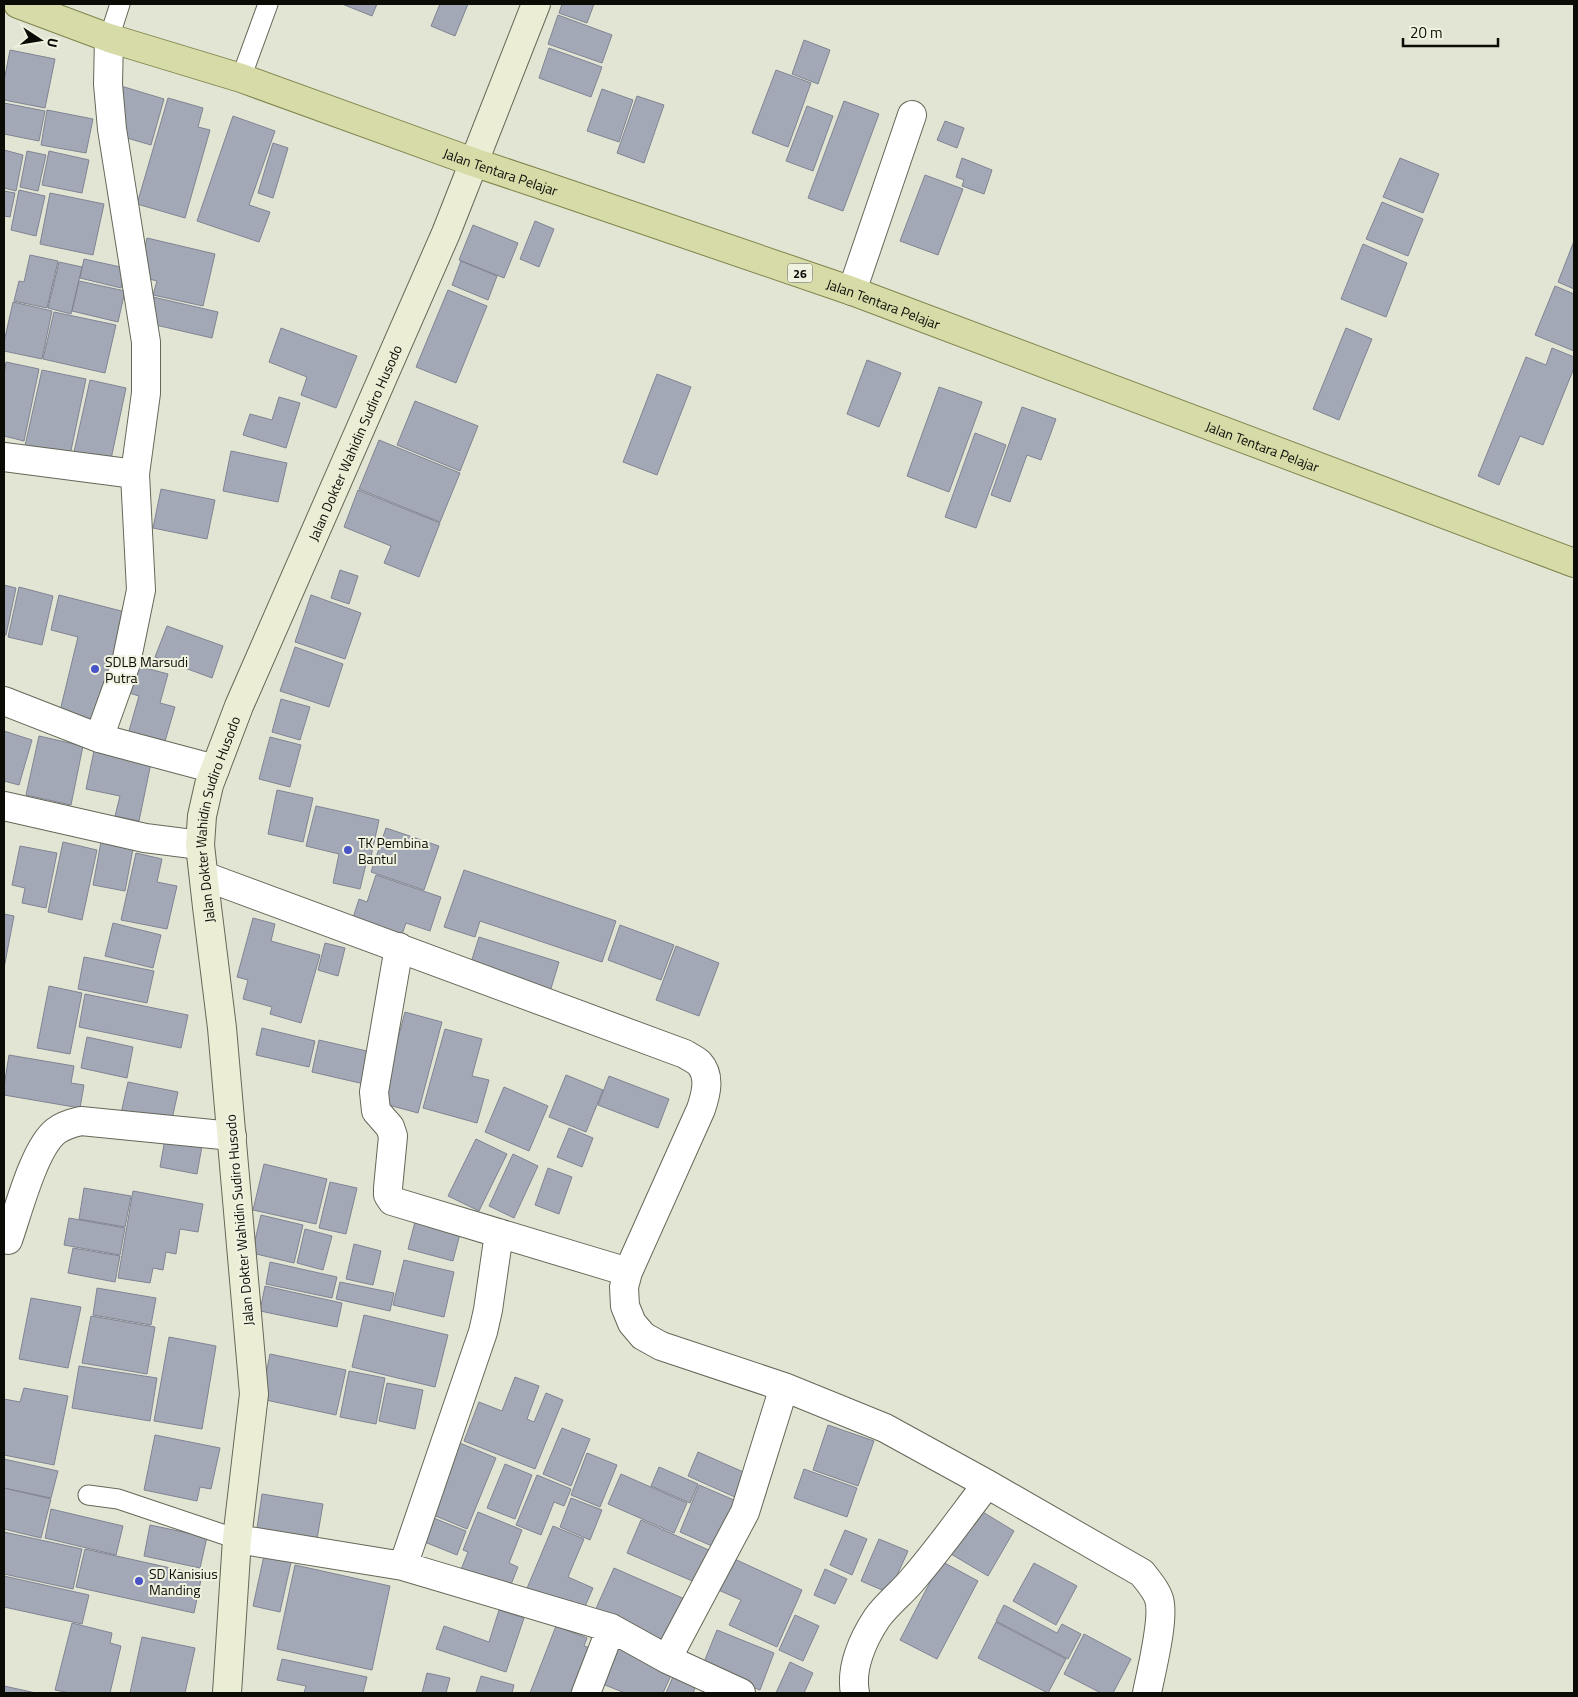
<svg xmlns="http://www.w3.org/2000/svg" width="1578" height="1697" font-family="'Titillium Web',sans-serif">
  <rect width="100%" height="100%" fill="#e2e5d3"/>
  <path fill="#a3a8b7" stroke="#808493" d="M342 4H377L372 16Z
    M440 4H468L455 36 431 26Z
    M562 4H594L587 23 559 13Z
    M558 15 612 35 602 63 548 44Z
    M804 40 830 50 818 84 792 74Z
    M549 48 602 67 591 97 539 78Z
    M10 50 55 59 45 108 4 100V81Z
    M776 70 811 83 788 147 752 133Z
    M121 86 164 99 151 145 120 136Z
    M602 89 633 100 619 142 587 131Z
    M637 96 664 105 644 163 617 153Z
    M168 98 203 108 198 127 210 130 185 218 137 204Z
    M844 101 879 114 843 211 808 198Z
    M4 103 45 111 39 141 4 134Z
    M807 106 833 116 813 171 786 161Z
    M47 110 93 119 86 153 41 145Z
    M233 116 275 131 249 205 270 212 259 242 197 221Z
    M945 121 964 128 957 148 937 140Z
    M273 143 288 148 273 198 258 193Z
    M4 150 23 155 16 191 4 188Z
    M27 151 46 155 38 191 20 187Z
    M49 151 89 160 82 193 42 185Z
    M962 158 992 170 984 194 962 186 964 180 956 177Z
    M1400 158 1439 174 1423 213 1383 197Z
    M925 175 963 189 938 255 900 241Z
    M19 190 45 196 36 236 11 230Z
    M4 191 15 193 10 217 4 216Z
    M50 193 104 204 93 255 40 244Z
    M1382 202 1423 219 1408 256 1366 239Z
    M535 221 554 229 539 267 520 259Z
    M473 225 518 243 504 278 459 260Z
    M147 238 215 254 203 306 153 295 157 281 138 276Z
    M1574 241V289L1558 282Z
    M1363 244 1407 263 1386 317 1341 299Z
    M30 255 58 261 47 308 14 301 19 281 24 282Z
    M84 259 125 268 121 288 80 278Z
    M461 261 497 276 488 300 452 285Z
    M59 262 82 267 71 314 48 308Z
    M79 281 125 291 118 322 72 311Z
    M1555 286 1574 294V351L1535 335Z
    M448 290 487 306 456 383 416 367Z
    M153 297 218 312 212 338 147 323Z
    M13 302 52 311 42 359 4 351V342Z
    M54 312 116 325 105 373 43 359Z
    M281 328 357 356 336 408 301 395 307 377 269 362Z
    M1346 328 1372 339 1339 420 1313 409Z
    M1552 348 1574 357V368L1543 445 1520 436 1499 485 1478 476 1526 357 1546 365Z
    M867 360 901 373 879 427 847 414Z
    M6 362 39 369 24 441 4 436V374Z
    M42 370 86 379 69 460 24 450Z
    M657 374 691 387 657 475 623 462Z
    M90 380 126 388 111 459 74 452Z
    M939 387 982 402 949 492 907 476Z
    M279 397 300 403 286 448 243 435 250 414 272 420Z
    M415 401 478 426 460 471 397 445Z
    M1022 407 1056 419 1041 460 1027 455 1010 502 991 495Z
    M975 433 1006 445 976 528 945 517Z
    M379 440 460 473 440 522 359 489Z
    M231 451 287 463 278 502 223 491Z
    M161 489 215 500 207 539 153 528Z
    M358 490 440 523 419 577 384 563 391 546 344 527Z
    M340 570 358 576 349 604 331 598Z
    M4 585 16 588 6 635H4Z
    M19 587 53 596 42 645 8 637Z
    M59 595 133 614 100 725 59 715 78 637 51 630Z
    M311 595 361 613 345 659 295 642Z
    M167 626 223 646 212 678 155 657Z
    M295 647 343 664 329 707 280 691Z
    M134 665 168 674 160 703 175 707 163 748 127 738 139 696 126 692Z
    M281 699 310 707 300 740 272 732Z
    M4 731 32 740 19 785 4 781Z
    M39 736 83 746 71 805 26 795Z
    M270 737 301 745 290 787 259 779Z
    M94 751 151 763 139 821 115 816 120 796 86 789Z
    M277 790 313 798 303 842 268 834Z
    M316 806 379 820 370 861 367 860 360 889 333 883 339 854 306 846Z
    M386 828 439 846 424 890 371 872Z
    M63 842 97 850 82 920 48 912Z
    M101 842 133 849 125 891 93 885Z
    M20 846 57 853 46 908 22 903 25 888 12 885Z
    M136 853 162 859 157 882 177 886 167 929 121 920Z
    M464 870 616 921 602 962 480 921 475 937 444 927Z
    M376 875 441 897 430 931 406 923 400 940 351 924 359 899 367 902Z
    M4 914 14 916 4 968Z
    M253 918 275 924 271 941 320 955 301 1023 270 1014 272 1007 243 999 248 980 237 977Z
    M113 923 161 935 153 968 105 956Z
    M620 925 674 945 661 980 608 960Z
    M479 937 559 962 549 995 469 969Z
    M325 943 345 948 338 976 318 970Z
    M676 946 719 963 699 1016 656 1000Z
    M84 957 154 971 147 1003 78 989Z
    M49 986 82 993 70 1054 37 1048Z
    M85 994 188 1015 181 1048 79 1027Z
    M405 1012 442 1022 418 1113 381 1103Z
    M262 1028 315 1041 309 1067 256 1055Z
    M445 1029 482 1039 472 1076 489 1080 477 1123 423 1108Z
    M87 1037 133 1047 127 1078 81 1068Z
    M319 1040 371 1052 364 1084 312 1072Z
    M9 1055 74 1066 71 1083 84 1085 80 1108 4 1095V1086Z
    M566 1075 603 1090 586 1132 549 1117Z
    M609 1076 669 1099 658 1128 598 1105Z
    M128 1082 178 1092 170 1128 120 1118Z
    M504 1087 548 1106 529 1151 485 1132Z
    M569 1128 593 1138 582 1167 557 1157Z
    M165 1139 202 1146 197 1174 160 1167Z
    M476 1139 507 1154 479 1211 448 1196Z
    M513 1154 538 1166 514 1218 489 1206Z
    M264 1164 327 1179 316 1224 253 1210Z
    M548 1168 572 1177 559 1214 535 1205Z
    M330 1182 357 1188 346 1234 319 1228Z
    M84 1188 131 1196 125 1227 79 1219Z
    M133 1191 203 1204 198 1232 180 1229 176 1254 166 1252 163 1270 153 1268 150 1283 118 1278Z
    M261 1215 303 1225 294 1263 252 1253Z
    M69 1218 125 1228 120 1255 64 1245Z
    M415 1222 460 1234 453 1261 408 1249Z
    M305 1229 332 1236 323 1270 297 1263Z
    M354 1244 381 1251 373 1285 346 1279Z
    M73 1248 120 1256 115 1282 68 1273Z
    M404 1260 454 1272 444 1317 393 1305Z
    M270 1262 337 1277 332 1298 266 1284Z
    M340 1282 394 1293 390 1311 336 1299Z
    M265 1286 342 1303 337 1327 260 1311Z
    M97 1288 156 1298 151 1325 93 1315Z
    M31 1298 81 1307 68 1368 19 1359Z
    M364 1315 448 1335 435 1387 352 1367Z
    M91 1316 155 1327 147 1374 82 1363Z
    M169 1337 216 1346 202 1429 154 1421Z
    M270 1354 346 1370 336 1415 261 1399Z
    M79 1366 157 1378 150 1421 72 1408Z
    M349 1371 385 1378 376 1424 340 1417Z
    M515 1377 539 1386 527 1419 534 1422 546 1393 563 1400 535 1469 464 1441 479 1402 502 1411Z
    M387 1383 423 1390 415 1429 379 1421Z
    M24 1388 68 1396 54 1465 4 1455V1399L20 1402Z
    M828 1425 874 1441 858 1486 813 1470Z
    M562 1428 590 1439 571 1486 543 1474Z
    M155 1435 220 1448 211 1489 200 1487 197 1501 144 1490Z
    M455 1441 496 1458 467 1529 426 1512Z
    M698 1452 748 1474 737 1498 688 1476Z
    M587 1453 617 1465 600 1507 571 1495Z
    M4 1459 58 1471 51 1498 4 1488Z
    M505 1464 532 1475 515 1519 487 1508Z
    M659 1467 698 1484 690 1503 651 1486Z
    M804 1469 857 1488 847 1517 794 1498Z
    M621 1474 687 1503 674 1533 608 1504Z
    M537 1475 571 1489 564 1506 554 1502 541 1535 516 1525Z
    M699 1485 741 1503 721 1550 680 1532Z
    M4 1488 51 1499 41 1538 4 1529Z
    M262 1494 323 1504 316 1545 256 1535Z
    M571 1498 602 1510 590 1540 560 1527Z
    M973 1506 1014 1531 988 1576 946 1551Z
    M51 1509 123 1526 116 1555 45 1538Z
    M478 1512 522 1530 509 1563 518 1567 508 1592 460 1572 468 1552 463 1550Z
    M426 1515 466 1531 457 1555 417 1539Z
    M641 1520 711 1551 697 1583 627 1553Z
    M150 1525 207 1537 200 1568 144 1556Z
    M553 1526 584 1539 568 1577 593 1588 581 1616 525 1593Z
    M845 1530 867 1539 852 1575 830 1565Z
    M4 1532 82 1549 73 1589 4 1574Z
    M879 1539 908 1551 889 1593 861 1581Z
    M85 1549 202 1575 194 1613 76 1587Z
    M265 1551 292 1558 280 1612 253 1606Z
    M728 1556 802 1590 777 1647 729 1625 741 1600 714 1588Z
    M941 1561 978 1581 937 1659 900 1640Z
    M1034 1563 1077 1586 1056 1625 1013 1601Z
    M295 1565 390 1586 372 1670 277 1649Z
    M614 1568 687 1600 667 1645 594 1613Z
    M825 1569 847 1579 835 1604 814 1595Z
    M4 1576 89 1595 82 1624 4 1607Z
    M1004 1605 1057 1633 1062 1624 1081 1634 1068 1659 996 1621Z
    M499 1610 524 1618 506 1672 436 1649 444 1626 489 1642Z
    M795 1615 819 1626 803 1661 779 1650Z
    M996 1622 1066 1659 1048 1693 978 1658Z
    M72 1623 112 1633 110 1643 121 1646 110 1693H70L55 1690Z
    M556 1626 587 1638 584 1646 596 1650 580 1693H530Z
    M717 1630 774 1653 760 1690 702 1667Z
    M1084 1634 1131 1659 1113 1693H1101L1064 1674Z
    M142 1637 195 1648 185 1693H130Z
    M610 1645 673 1671 663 1693H625L595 1681Z
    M282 1659 367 1677 363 1693H304L306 1686 277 1680Z
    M790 1662 813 1673 804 1693H776Z
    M675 1672 698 1681 693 1693H666Z
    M427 1673 450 1678 446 1693H422Z
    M481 1676 514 1685 512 1693H476Z
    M4 1686 36 1693H4Z"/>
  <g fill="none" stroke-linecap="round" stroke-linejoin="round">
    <defs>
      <path id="service" d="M109 38 120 4
        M241 78 268 4
        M88 1495 118 1499 237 1539"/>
      <path id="minor" d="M852 291 912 115
        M4 457 135 474
        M4 701 99 738 215 769
        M99 738 126 663 141 590 135 474 146 393V342L112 129 108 84 109 38
        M4 806 145 838 200 845
        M204 876 685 1054C689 1057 695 1059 699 1063 711 1076 706 1094 701 1109L628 1272 624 1287 625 1306 632 1323 643 1336 661 1346 784 1387 885 1428 987 1484 1142 1573C1148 1581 1156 1589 1159 1599 1165 1618 1151 1672 1147 1693
        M399 947 374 1092 376 1111 390 1127 393 1136 388 1188V1195L392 1201 628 1272
        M4 1239 8 1240C18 1212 34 1148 56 1131 64 1125 72 1123 81 1121L232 1136
        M237 1539 403 1566 611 1628 667 1659 741 1693
        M403 1566 483 1332 488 1310 499 1233
        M667 1659 745 1512 784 1387
        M586 1693 611 1628
        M855 1693C850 1668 863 1639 877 1618 888 1603 903 1592 914 1578 940 1548 963 1515 987 1484"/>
      <g id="secondary">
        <path id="s1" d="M227 1693 237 1539 254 1394 222 1028 207 907 200 845 202 816 209 785 239 706 446 233 536 4"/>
      </g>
      <g id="primary">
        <path id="s2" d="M18 4 109 38 241 78 473 162 539 184 852 291 1574 563"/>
      </g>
    </defs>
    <use href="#service" stroke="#656758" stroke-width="21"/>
    <use href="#minor" stroke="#656758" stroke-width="30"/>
    <use href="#secondary" stroke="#656758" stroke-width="30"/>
    <use href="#primary" stroke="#7e834a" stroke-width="30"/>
    <use href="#service" stroke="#fff" stroke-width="19"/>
    <use href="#minor" stroke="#fff" stroke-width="28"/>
    <use href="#secondary" stroke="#ebedd4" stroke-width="28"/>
    <use href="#primary" stroke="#d7dba8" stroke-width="28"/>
  </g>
  <g fill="#4953c8" stroke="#f0f2e0" stroke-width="2">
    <circle cx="95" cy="669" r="5"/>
    <circle cx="348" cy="850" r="5"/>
    <circle cx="139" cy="1581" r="5"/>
  </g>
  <g text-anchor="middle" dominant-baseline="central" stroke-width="4" stroke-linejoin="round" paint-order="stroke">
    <rect fill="#f0f2e0" stroke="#505148" stroke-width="1" x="787.5" y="263.5" width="25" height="19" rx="4"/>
    <g font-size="12" font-weight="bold" fill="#0c0c07">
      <text x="800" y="273">26</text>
    </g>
    <g font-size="14" fill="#0c0c07" stroke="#f0f2e0">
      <text stroke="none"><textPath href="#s2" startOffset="511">Jalan Tentara Pelajar</textPath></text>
      <text stroke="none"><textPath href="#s2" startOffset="916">Jalan Tentara Pelajar</textPath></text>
      <text stroke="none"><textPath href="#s1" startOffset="1285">Jalan Dokter Wahidin Sudiro Husodo</textPath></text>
      <text stroke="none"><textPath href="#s2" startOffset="1321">Jalan Tentara Pelajar</textPath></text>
      <text stroke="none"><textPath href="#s1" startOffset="880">Jalan Dokter Wahidin Sudiro Husodo</textPath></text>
      <text transform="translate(239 1220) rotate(-95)">Jalan Dokter Wahidin Sudiro Husodo</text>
    </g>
    <g font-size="14" fill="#0c0c07" stroke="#f0f2e0" text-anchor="start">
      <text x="105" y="661">SDLB Marsudi<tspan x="105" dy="16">Putra</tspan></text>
      <text x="358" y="842">TK Pembina<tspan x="358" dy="16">Bantul</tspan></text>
      <text x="149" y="1573">SD Kanisius<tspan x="149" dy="16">Manding</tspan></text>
    </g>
  </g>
  <rect width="1578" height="1697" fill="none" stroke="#0c0c07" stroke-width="10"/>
  <g transform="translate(40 40) rotate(102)" stroke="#f0f2e0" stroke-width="4" paint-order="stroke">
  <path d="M0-4L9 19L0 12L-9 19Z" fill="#0c0c07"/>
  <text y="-8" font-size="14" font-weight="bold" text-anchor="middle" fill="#0c0c07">U</text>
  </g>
  <path d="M1403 38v8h95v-8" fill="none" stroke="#0c0c07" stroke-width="2.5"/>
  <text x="1410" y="38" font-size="15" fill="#0c0c07" stroke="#f0f2e0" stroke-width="4" paint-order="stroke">20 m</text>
</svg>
